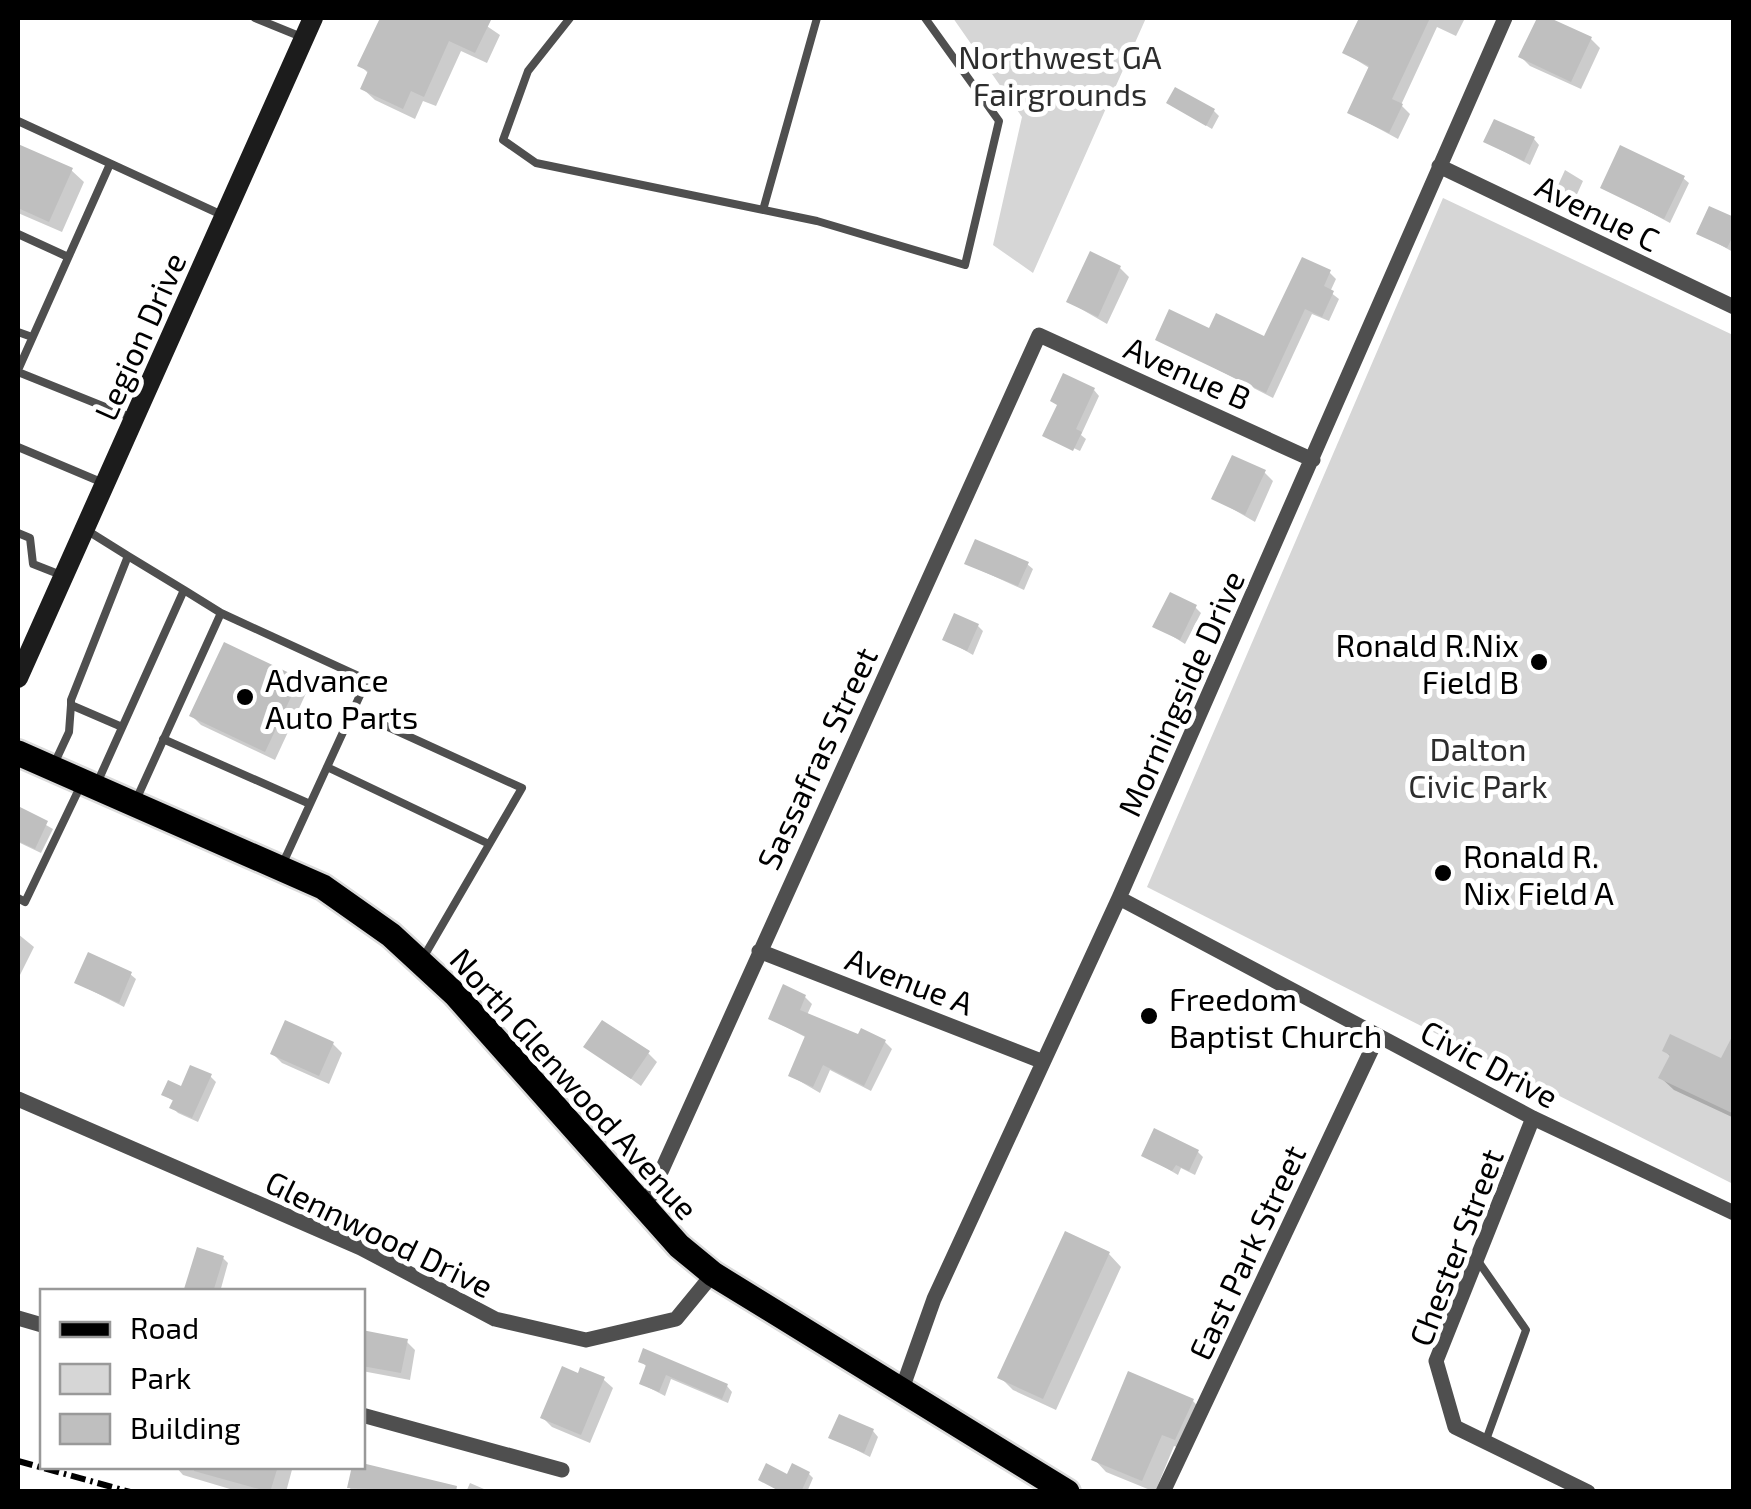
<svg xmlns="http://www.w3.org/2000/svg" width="1751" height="1509" font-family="'Exo 2',sans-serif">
  <rect width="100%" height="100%" fill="#fff"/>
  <path fill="#d6d6d6" d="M953 18H1146L1033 273 993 245 1022 117Z
    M1443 198 1733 335V1184L1147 887Z"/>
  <path fill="#0003" d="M382 18H475L500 35 487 63 461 51 436 106 423 101 415 119 375 100 363 89 370 75 360 65Z
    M1361 18H1465L1456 36 1437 27 1401 105 1410 114 1398 139 1350 113 1371 69 1345 53Z
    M1540 18 1591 39 1600 48 1581 89 1530 66 1521 57Z
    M1169 103 1214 111 1219 116 1212 129Z
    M1534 139 1539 145 1530 165 1486 142Z
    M18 146 71 170 84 182 62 232 18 213Z
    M1565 170 1583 181 1573 203 1555 192Z
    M1683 178 1689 183 1670 223 1603 187Z
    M1734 220 1733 252 1699 233Z
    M1120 268 1129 277 1107 324 1069 302Z
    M1329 272 1336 279 1330 292 1339 299 1329 321 1312 314 1273 398 1158 339H1265Z
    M1094 390 1099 396 1081 435 1086 439 1080 451 1048 436Z
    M1264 472 1273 481 1255 522 1214 498Z
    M967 564H1027L1033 569 1024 590Z
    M1195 607 1201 613 1185 644 1156 626Z
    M978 626 983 631 973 655 945 639Z
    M225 645 299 680 308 689 275 760 201 725 192 716Z
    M18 809 53 829 41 853 18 842Z
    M18 934 34 947 18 979Z
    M130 974 136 979 124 1007 77 983Z
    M805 997 812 1004 807 1015 859 1037 885 1042 892 1049 871 1091 830 1070 820 1093 791 1076 807 1038 771 1019Z
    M1734 1039V1118L1674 1090 1661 1078 1671 1057 1665 1051 1723 1062Z
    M333 1044 342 1053 329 1084 282 1063 273 1054Z
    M587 1047 648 1053 657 1062 641 1086Z
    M210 1076 216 1082 198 1122 178 1113 172 1107 175 1102 164 1095Z
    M1198 1152 1203 1157 1195 1175 1181 1168 1178 1175 1144 1155Z
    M1109 1254 1121 1267 1056 1410 1013 1390 1000 1377Z
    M223 1258 228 1263 220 1292 187 1288Z
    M362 1333 406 1341 415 1350 410 1380 362 1371Z
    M641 1361 727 1386 732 1392 728 1403 671 1379 665 1396 642 1384 646 1366Z
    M579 1376 604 1380 613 1388 590 1443 552 1427 543 1418Z
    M1193 1401 1205 1414 1188 1451 1174 1446 1155 1492 1106 1472 1094 1459Z
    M873 1431 878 1437 870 1457 831 1437Z
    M175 1466H293L286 1492H240L183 1475Z
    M809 1474 813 1478 807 1492H787L788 1477Z
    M433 1482 442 1492H353L349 1487Z
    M470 1483 491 1492H466Z"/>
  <path fill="#bfbfbf" d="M380 18H492L475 53 449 41 424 97 411 91 403 109 360 89 368 71 357 66Z
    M1359 18H1430L1392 99 1403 104 1389 133 1347 113 1369 66 1342 53Z
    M1537 18H1550L1592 37 1571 82 1518 57Z
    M1175 87 1215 109 1206 126 1166 103Z
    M1494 119 1535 137 1524 161 1483 142Z
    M18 144 73 168 49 222 18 208Z
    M1620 145 1685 176 1664 219 1600 188Z
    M1709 206 1734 217V234L1727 248 1696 234Z
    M1090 251 1121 266 1098 317 1066 302Z
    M1302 257 1331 270 1324 286 1334 291 1322 317 1305 309 1266 393 1155 340 1169 309 1209 328 1216 313 1264 336Z
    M1063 373 1095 388 1076 429 1082 432 1073 451 1042 436 1057 405 1050 401Z
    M1232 455 1266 470 1245 515 1211 499Z
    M975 539 1029 562 1018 586 964 564Z
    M1170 592 1197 605 1180 640 1152 627Z
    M954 613 979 624 967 651 942 640Z
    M224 642 300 678 265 752 189 716Z
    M18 806 48 821 35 849 18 841Z
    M88 952 132 972 119 1003 74 983Z
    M783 984 806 995 800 1010 858 1034 861 1028 886 1040 864 1086 823 1065 813 1087 788 1076 805 1036 768 1019Z
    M285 1020 334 1042 319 1076 270 1054Z
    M602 1020 650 1051 631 1079 583 1047Z
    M1734 1033V1114L1658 1078 1670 1055 1662 1051 1670 1034 1721 1058Z
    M190 1065 212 1074 192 1118 169 1108 173 1100 161 1095 168 1080 181 1086Z
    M1154 1128 1199 1150 1189 1171 1176 1165 1172 1171 1141 1156Z
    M1065 1231 1110 1252 1043 1399 997 1378Z
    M197 1247 224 1256 213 1292 184 1289Z
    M362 1330 408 1339 401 1373 362 1366Z
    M643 1348 728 1384 722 1399 666 1375 659 1392 639 1384 646 1365 638 1362Z
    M562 1366 578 1373 580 1367 605 1377 581 1435 540 1418Z
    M1128 1371 1194 1399 1175 1440 1162 1435 1142 1481 1091 1460Z
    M839 1414 874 1429 864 1453 828 1438Z
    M362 1463 457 1486 456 1492 347 1488 352 1466H362Z
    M766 1463 787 1474 792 1463 810 1472 801 1492H781L758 1480Z
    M194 1466H278L270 1492 194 1471Z"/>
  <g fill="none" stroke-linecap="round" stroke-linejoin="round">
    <defs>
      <path id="primary" d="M18 753 323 887 391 935 455 994 679 1246 713 1274 1067 1492"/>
    </defs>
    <use href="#primary" stroke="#dbdbdb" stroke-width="30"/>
    <path stroke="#4f4f4f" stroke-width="8" d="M255 18 304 38
      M570 18 528 71 503 140 536 163 817 221 965 265 999 121 925 18
      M18 121 222 215
      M763 210 817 18
      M18 234 68 257
      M18 332 32 337
      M18 370 110 164
      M18 372 130 417
      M18 447 101 482
      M88 531 128 556
      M18 533 30 538 33 564 61 575
      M184 590 221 613 367 680 283 863
      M353 711 522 788 423 958
      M163 739 310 804
      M55 762 69 732 71 705
      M327 767 489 844
      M98 781 184 590 128 556 71 700V705L122 727
      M136 800 221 613
      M18 898 25 902 80 787
      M1478 1261 1526 1330 1486 1440"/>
    <path stroke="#4f4f4f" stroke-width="15" d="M1439 166 1734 307
      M1119 898 1533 1118 1734 1213
      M759 951 1041 1061
      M18 1099 361 1248 495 1319 586 1340 676 1319 713 1274
      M1533 1118 1436 1361 1455 1427 1588 1492
      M646 1205 1039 335 1313 460
      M18 1318 42 1325
      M902 1389 934 1299 1119 898 1505 18
      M362 1415 562 1470
      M1163 1492 1378 1036"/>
    <path stroke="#1c1c1c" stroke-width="20" d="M18 678 313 18"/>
    <use href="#primary" stroke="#000" stroke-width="25"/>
    <path stroke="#000" stroke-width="6" stroke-dasharray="15 5 2.5 5" stroke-linecap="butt" d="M18 1461 130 1492"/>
  </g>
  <g fill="#000" stroke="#fff" stroke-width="4">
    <circle cx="1539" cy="662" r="10"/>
    <circle cx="245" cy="697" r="10"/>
    <circle cx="1443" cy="873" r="10"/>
    <circle cx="1149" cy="1016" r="10"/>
  </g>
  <g text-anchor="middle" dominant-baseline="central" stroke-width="10" stroke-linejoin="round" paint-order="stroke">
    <g font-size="32" fill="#2d2d2d" stroke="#fff">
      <text x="1060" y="56">Northwest GA<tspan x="1060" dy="37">Fairgrounds</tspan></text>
      <text x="1478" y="748">Dalton<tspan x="1478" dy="37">Civic Park</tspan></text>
    </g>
    <g font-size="32" fill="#000" stroke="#fff">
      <text transform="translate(1598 212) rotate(26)">Avenue C</text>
      <text transform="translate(139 336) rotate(-66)">Legion Drive</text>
      <text transform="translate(1188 372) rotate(24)">Avenue B</text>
      <text transform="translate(1180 693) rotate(-66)">Morningside Drive</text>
      <text transform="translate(816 758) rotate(-65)">Sassafras Street</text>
      <text transform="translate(910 980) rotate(21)">Avenue A</text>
      <text transform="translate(1490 1063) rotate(28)">Civic Drive</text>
      <text transform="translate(575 1083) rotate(48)">North Glenwood Avenue</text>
      <text transform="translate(380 1233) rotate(26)">Glennwood Drive</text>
      <text transform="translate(1455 1247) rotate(-69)">Chester Street</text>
      <text transform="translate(1246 1252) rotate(-65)">East Park Street</text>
    </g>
    <g font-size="32" fill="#000" stroke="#fff" text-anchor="start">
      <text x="1519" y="644" text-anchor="end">Ronald R.Nix<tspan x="1519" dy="37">Field B</tspan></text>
      <text x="265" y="679">Advance<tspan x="265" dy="37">Auto Parts</tspan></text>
      <text x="1463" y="855">Ronald R.<tspan x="1463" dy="37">Nix Field A</tspan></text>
      <text x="1169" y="998">Freedom<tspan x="1169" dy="37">Baptist Church</tspan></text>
    </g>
  </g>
  <rect width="1751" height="1509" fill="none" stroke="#000000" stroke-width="40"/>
  <rect x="40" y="1289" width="325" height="180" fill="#ffffff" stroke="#999999" stroke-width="2.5"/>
  <rect x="60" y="1322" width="50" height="15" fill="#000000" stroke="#999999" stroke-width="2.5"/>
  <text x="130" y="1339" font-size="30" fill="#000000">Road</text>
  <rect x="60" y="1364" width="50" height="30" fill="#d6d6d6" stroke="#999999" stroke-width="2.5"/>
  <text x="130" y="1389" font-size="30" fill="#000000">Park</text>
  <rect x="60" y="1414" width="50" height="30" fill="#bfbfbf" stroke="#999999" stroke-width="2.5"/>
  <text x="130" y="1439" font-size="30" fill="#000000">Building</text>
</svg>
